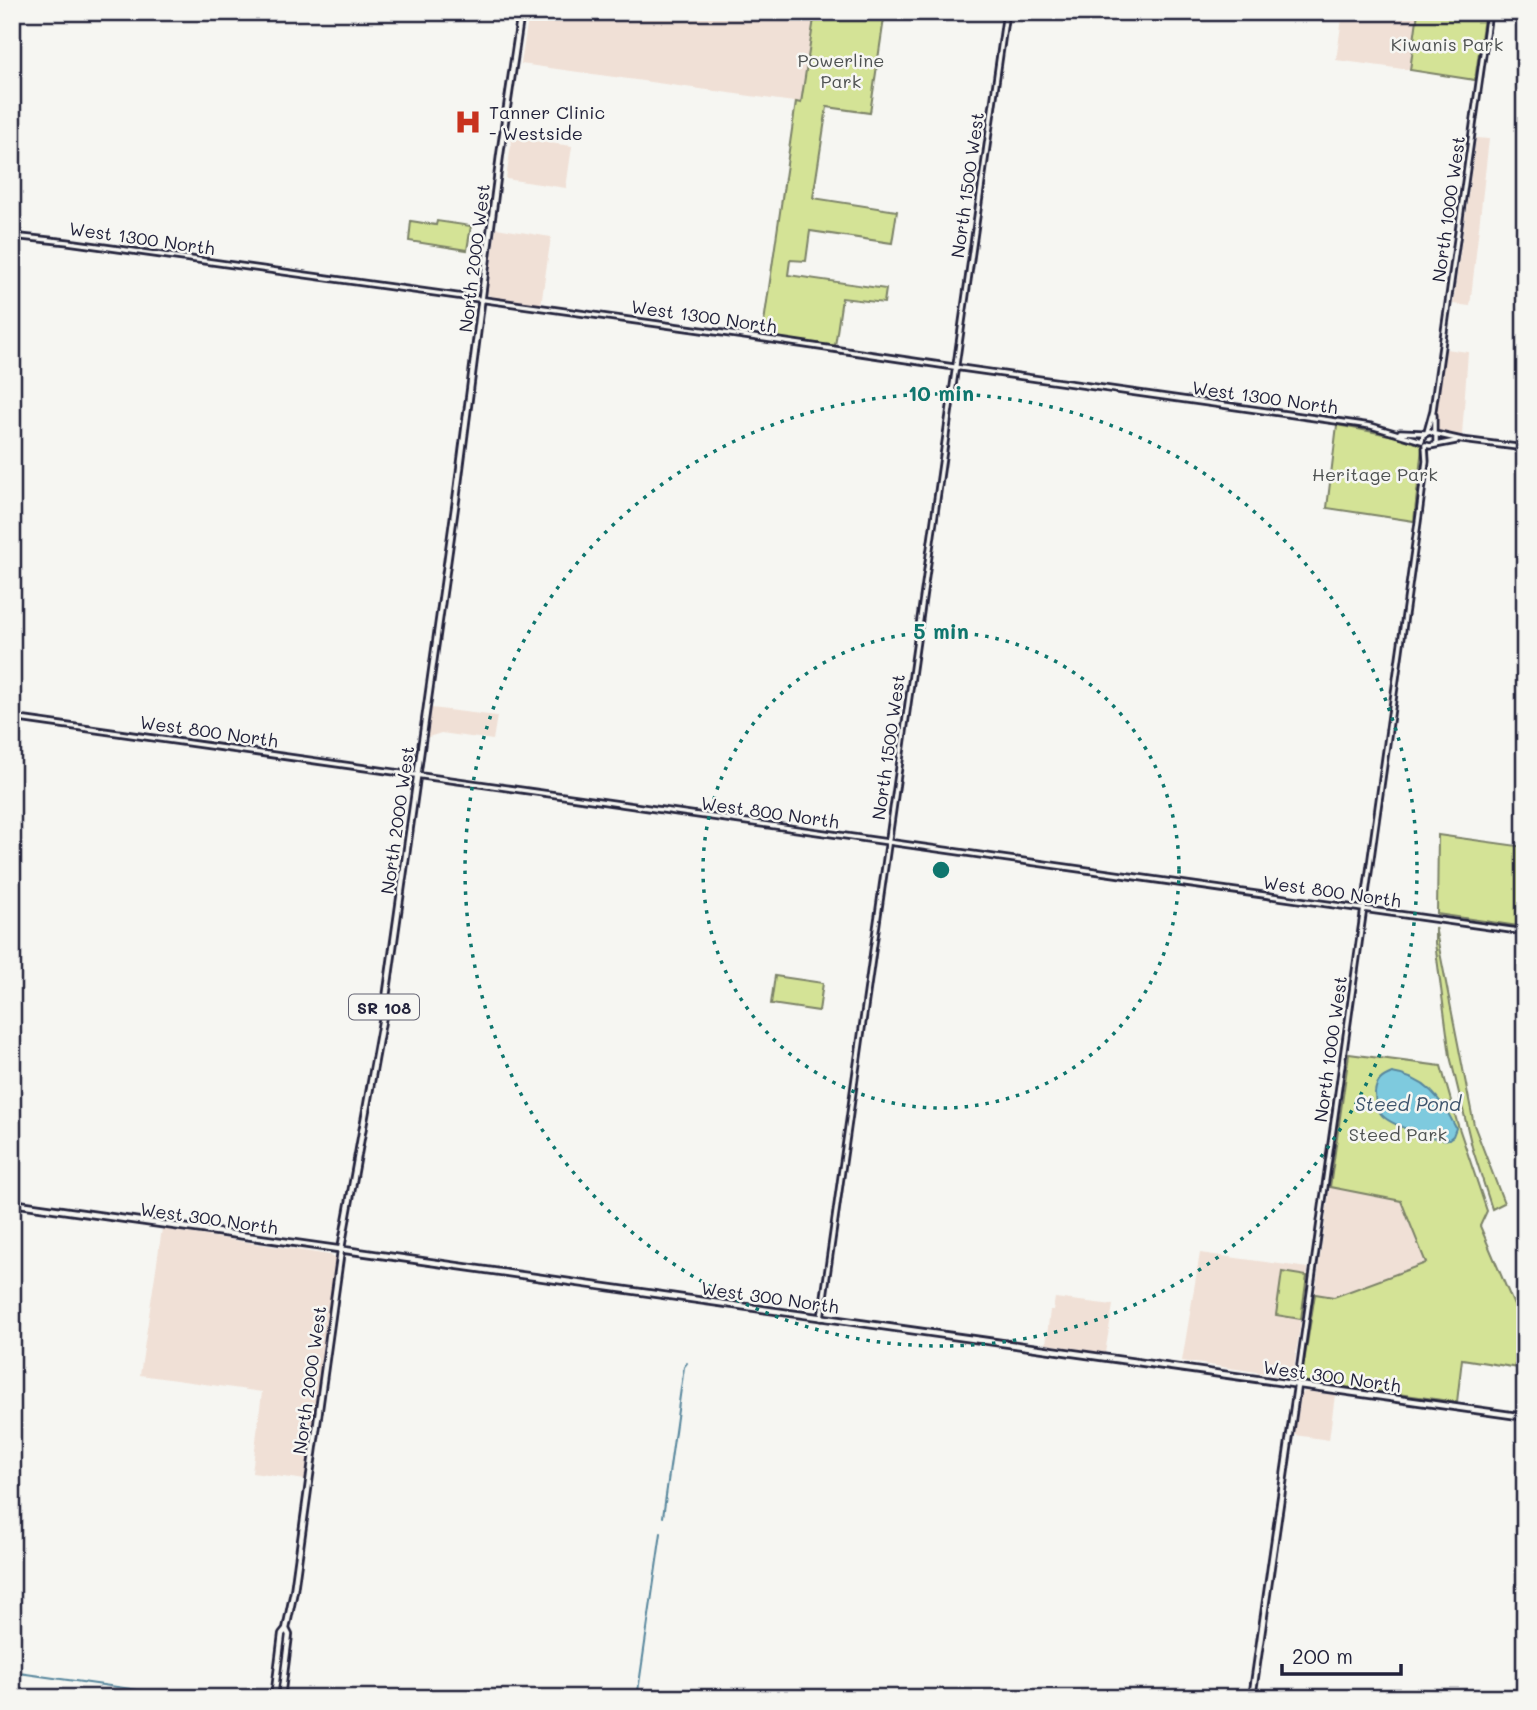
<svg xmlns="http://www.w3.org/2000/svg" width="1537" height="1710" font-family="Mali,sans-serif">
  <rect width="100%" height="100%" fill="#f6f6f2"/>
  <filter id="ink" filterUnits="userSpaceOnUse"><feTurbulence type="fractalNoise" baseFrequency=".0143" numOctaves="2"/><feDisplacementMap in="SourceGraphic" scale="14" xChannelSelector="R" yChannelSelector="G"/><feConvolveMatrix kernelMatrix="1 2 1 2 8 2 1 2 1" color-interpolation-filters="sRGB"/></filter>
  <g filter="url(#ink)">
    <path fill="#f0e0d6" d="M529 12H815L801 103 521 64Z
      M1343 12H1418L1410 70 1336 60Z
      M512 138 572 146 566 188 506 179Z
      M1476 138 1489 139 1470 306 1453 304Z
      M496 228 551 237 541 305 494 298 487 294Z
      M1446 349 1468 352 1462 435 1440 433 1435 426Z
      M423 707 497 716 493 740 441 733 419 740Z
      M1330 1187 1401 1200 1426 1264 1334 1297 1315 1294Z
      M162 1229 330 1255 336 1259 306 1480 252 1473 262 1392 140 1375Z
      M1200 1253 1308 1268 1307 1276 1282 1272 1276 1315 1301 1319 1293 1375 1291 1377 1182 1361Z
      M1055 1298 1113 1305 1105 1353 1046 1344 1050 1310H1053Z
      M1305 1391 1335 1395 1329 1440 1295 1435 1301 1394Z"/>
    <path fill="#d4e396" stroke="#7b8268" stroke-width="2" d="M815 12H885L870 113 827 107 813 198 897 211 892 243 810 231 806 261 790 260 788 275 886 289 884 303 842 298 835 346 762 336 796 102 801 103Z
      M1418 12H1445L1484 18 1475 80 1410 70Z
      M411 221 436 225 437 221 471 226 467 250 409 241Z
      M1337 425 1415 440 1422 447 1414 521 1327 508Z
      M1438 835 1525 847V927L1437 914Z
      M1435 927 1474 1125 1504 1203 1492 1209 1472 1147 1450 1056 1435 943Z
      M775 976 823 983 819 1011 771 1004Z
      M1349 1054 1441 1066 1457 1122 1487 1211 1480 1226 1525 1331V1369L1462 1359 1457 1402 1301 1381 1315 1294 1334 1297 1426 1263 1401 1201 1330 1187Z
      M1282 1272 1307 1276 1301 1319 1276 1315Z"/>
    <path fill="#7ecade" stroke="#59879d" stroke-width="2" d="M1392 1073C1426 1078 1441 1098 1456 1128L1453 1136C1452 1137 1450 1138 1449 1139 1436 1142 1388 1124 1381 1114 1376 1108 1375 1100 1375 1093 1376 1081 1382 1077 1392 1073Z"/>
    <g fill="none" stroke-linecap="round" stroke-linejoin="round">
      <path stroke="#59879d" stroke-width="2" d="M663 1517 684 1367 687 1363
        M12 1672 194 1698
        M637 1698 661 1533"/>
      <defs>
        <path id="minor" d="M12 236 68 242 766 339 954 367 1371 426 1422 441
          M1434 415V432
          M1400 432 1425 433
          M1427 432 1433 410 1489 12
          M1435 434 1462 440 1525 448
          M1422 441 1423 435 1430 432 1436 435V443
          M1426 445 1430 446 1456 441
          M12 718 1525 932
          M821 1318 1006 12
          M1297 1386 1419 515 1426 461 1425 445"/>
        <path id="major" d="M12 1203 1525 1417
          M12 1693 38 1698
          M274 1698 282 1634 286 1629 294 1591 342 1243 385 1005 456 500 500 155 521 12
          M281 1698 289 1635 286 1629
          M1252 1698 1297 1386"/>
      </defs>
      <use href="#minor" stroke="#22223b" stroke-width="9"/>
      <use href="#major" stroke="#22223b" stroke-width="10"/>
      <use href="#minor" stroke="#f6f6f2" stroke-width="3.5"/>
      <use href="#major" stroke="#f6f6f2" stroke-width="4.5"/>
    </g>
  </g>
  <g fill="none" stroke="#0f766e" stroke-width="3.5" stroke-dasharray="3.5 7">
    <circle cx="941" cy="870" r="238"/>
    <circle cx="941" cy="870" r="476"/>
  </g>
  <defs>
    <symbol id="hospital-bare" viewBox="-9 -9 18 18"><path d="M-5-5h3v3.5h4V-5h3V5h-3V1.5h-4V5h-3Z" fill="#c8321e" stroke="#f6f6f2" stroke-width="2.5" paint-order="stroke"/></symbol>
  </defs>
  <g fill-rule="evenodd">
    <use href="#hospital-bare" x="449" y="103" width="38" height="38"/>
  </g>
  <g text-anchor="middle" dominant-baseline="central" stroke-width="5" stroke-linejoin="round" paint-order="stroke">
    <rect fill="#f6f6f2" stroke="#626272" stroke-width="2" x="349" y="994.5" width="70" height="25" rx="5"/>
    <g font-size="16" font-weight="bold" fill="#22223b">
      <text x="384" y="1007">SR 108</text>
    </g>
    <g font-size="18" fill="#4e5252" stroke="#f6f6f2">
      <text x="1447" y="44">Kiwanis Park</text>
      <text x="841" y="60">Powerline<tspan x="841" dy="21">Park</tspan></text>
      <text x="1375" y="474">Heritage Park</text>
      <text x="1398" y="1134">Steed Park</text>
    </g>
    <g font-size="18" fill="#22223b" stroke="#f6f6f2" text-anchor="start">
      <text x="489" y="112">Tanner Clinic<tspan x="489" dy="21">- Westside</tspan></text>
    </g>
    <g font-size="18" fill="#22223b" stroke="#f6f6f2">
      <text transform="translate(967 185) rotate(-82)">North 1500 West</text>
      <text transform="translate(1448 209) rotate(-82)">North 1000 West</text>
      <text transform="translate(142 238) rotate(8)">West 1300 North</text>
      <text transform="translate(474 258) rotate(-83)">North 2000 West</text>
      <text transform="translate(704 316) rotate(8)">West 1300 North</text>
      <text transform="translate(1265 397) rotate(8)">West 1300 North</text>
      <text transform="translate(209 731) rotate(8)">West 800 North</text>
      <text transform="translate(888 747) rotate(-82)">North 1500 West</text>
      <text transform="translate(770 812) rotate(8)">West 800 North</text>
      <text transform="translate(397 820) rotate(-82)">North 2000 West</text>
      <text transform="translate(1332 891) rotate(8)">West 800 North</text>
      <text transform="translate(1330 1049) rotate(-82)">North 1000 West</text>
      <text transform="translate(209 1218) rotate(8)">West 300 North</text>
      <text transform="translate(770 1297) rotate(8)">West 300 North</text>
      <text transform="translate(1332 1376) rotate(8)">West 300 North</text>
      <text transform="translate(309 1380) rotate(-82)">North 2000 West</text>
    </g>
    <g font-size="19" font-style="italic" fill="#3e546c" stroke="#f6f6f2">
      <text x="1408" y="1103">Steed Pond</text>
    </g>
  </g>
  <circle cx="941" cy="870" r="10" fill="#0f766e" stroke="#f6f6f2" stroke-width="3.5"/>
  <g font-size="21" text-anchor="middle" font-weight="bold" fill="#0f766e" stroke="#f6f6f2" stroke-width="5" stroke-linejoin="round" paint-order="stroke">
    <text x="941" y="401">10 min</text>
    <text x="941" y="639">5 min</text>
  </g>
  <rect width="1537" height="1710" fill="none" stroke="#f6f6f2" stroke-width="42"/>
  <rect x="21" y="21" width="1495" height="1668" fill="none" stroke="#22223b" stroke-width="2.5" filter="url(#ink)"/>
  <path d="M1282 1664v10h119v-10" fill="none" stroke="#22223b" stroke-width="3.5"/>
  <text x="1292" y="1664" font-size="21" fill="#22223b" stroke="#f6f6f2" stroke-width="5" paint-order="stroke">200 m</text>
</svg>
